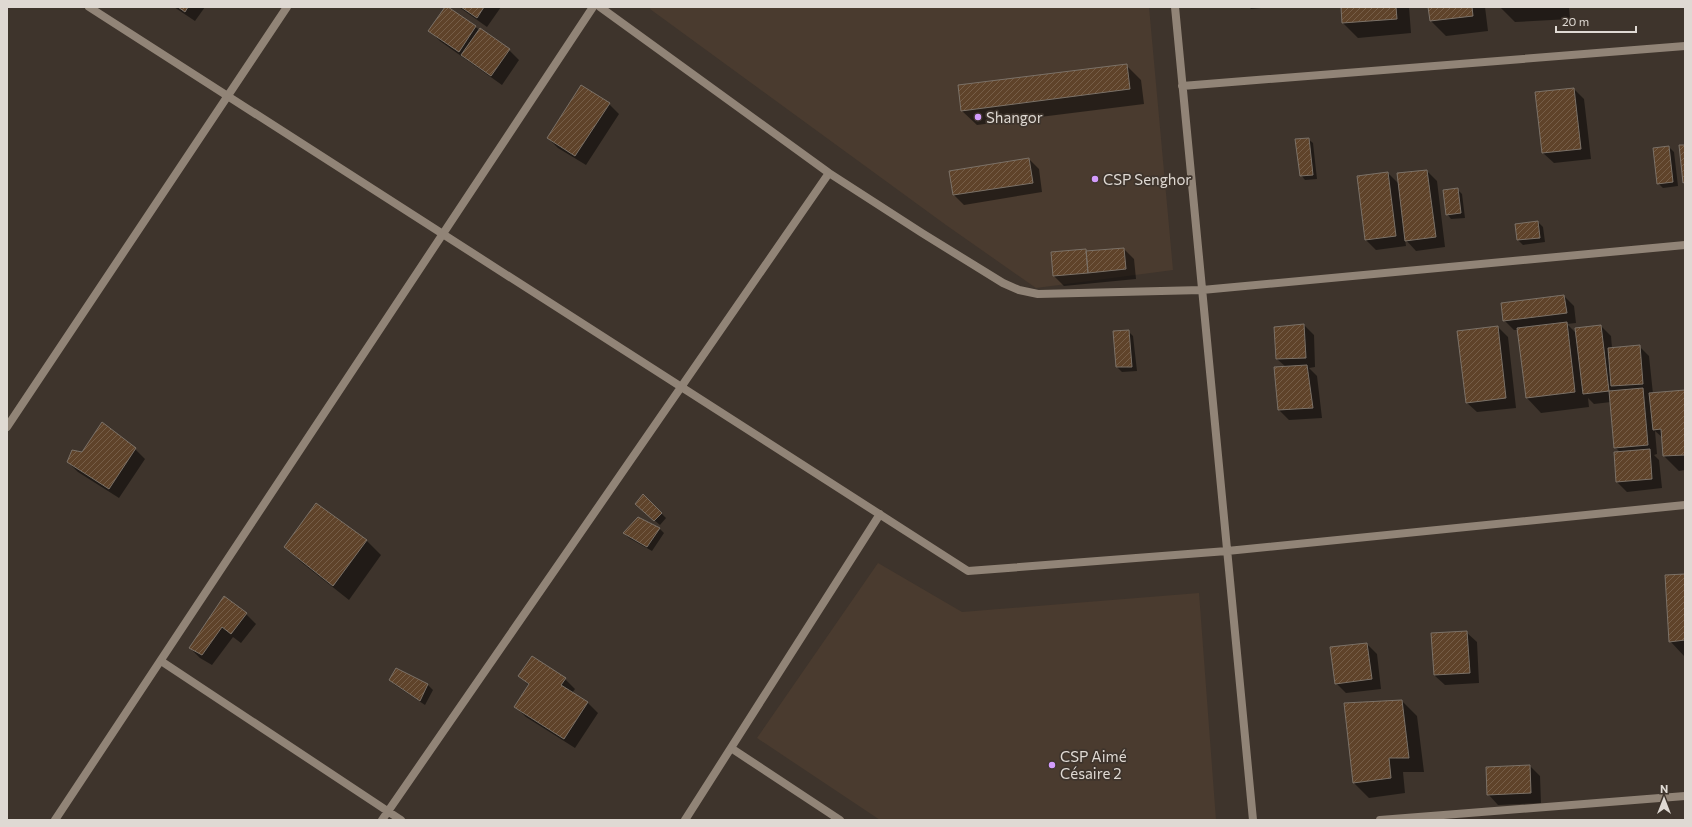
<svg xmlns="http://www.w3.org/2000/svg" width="1692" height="827" font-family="Commissioner,sans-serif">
  <defs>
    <pattern id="building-hatch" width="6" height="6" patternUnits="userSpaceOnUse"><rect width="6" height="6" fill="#5f432a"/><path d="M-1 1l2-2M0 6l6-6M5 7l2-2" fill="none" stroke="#765e48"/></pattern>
  </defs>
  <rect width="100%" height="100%" fill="#3e342c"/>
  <path fill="#4a3b2f" d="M651 7H1149L1173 270 1036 288 946 225 650 9Z
    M878 563 962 612 1199 593 1216 820H880L757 738Z"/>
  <path fill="#0007" d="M174 7H205L195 21Z
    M446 7 509 50 519 60 502 85 440 41 430 31Z
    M459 7H501L487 27Z
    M1249 7H1271L1251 9Z
    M1342 7H1409L1411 33 1358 38 1343 23Z
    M1429 7H1485L1488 31 1446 36 1431 21Z
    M1500 7H1569L1570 19 1515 22Z
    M1126 65 1141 80 1144 104 977 125 962 111Z
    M582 86 609 104 619 114 586 165 558 148 548 138Z
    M1574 89 1584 99 1591 159 1554 163 1543 153 1536 93Z
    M1308 139 1313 143 1317 179 1305 180 1301 175Z
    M1669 147 1674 152 1678 186 1663 188 1658 183Z
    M1029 159 1039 169 1042 192 964 205 954 195 950 171Z
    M1427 171 1437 181 1445 247 1416 251 1405 239 1406 246 1376 250 1366 240 1358 176 1388 173 1400 185 1398 174Z
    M1457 189 1462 194 1465 218 1451 219 1447 214Z
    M1538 222 1543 227 1545 242 1523 245 1518 240 1516 225Z
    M1124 249 1134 259 1136 279 1064 286 1054 276Z
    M1564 296 1574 306 1576 323 1567 324 1576 333 1601 326 1611 336 1612 348 1639 346 1649 356 1653 394 1685 391V470L1679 471 1664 456 1663 438 1655 431 1657 454 1654 455 1659 460 1662 488 1627 492 1617 482 1620 452 1615 447 1611 402 1594 404 1588 398 1589 407 1541 413 1527 398 1518 330H1514L1504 320Z
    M1304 325 1314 335 1315 367 1309 368 1317 376 1322 418 1289 420 1279 410 1286 367 1277 359Z
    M1498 327 1508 337 1516 408 1477 412 1466 402Z
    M1128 331 1133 336 1137 371 1122 372 1117 367Z
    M135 449 145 459 119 498 78 472 68 462 82 453Z
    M643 495 666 518 660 525 641 509Z
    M659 528 664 533 652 551 629 538 624 533Z
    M366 540 381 555 349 600 301 562 286 547Z
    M1685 575V656H1684L1670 641Z
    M224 597 246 614 256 624 241 643 233 637 212 665 200 658 190 648Z
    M1466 632 1477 642 1479 683 1445 685 1434 675Z
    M1367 644 1377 654 1381 689 1346 693 1336 683Z
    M396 669 428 685 433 690 425 705 395 685 390 680Z
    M520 676 565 679 575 689 572 693 588 703 598 713 575 748 526 717 516 707 529 686Z
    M1402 701 1417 716 1424 772H1403L1405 793 1369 798 1354 783 1345 703Z
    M1530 766 1540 776 1541 803 1498 805 1488 794Z"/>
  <path fill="url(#building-hatch)" stroke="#7b7167" d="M178 7H188L185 12Z
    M445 7H448L476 26 459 52 428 31Z
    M461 7H484L477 18Z
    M1341 7H1396L1397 19 1342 23Z
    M1428 7H1472L1473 16 1430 21Z
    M480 28 510 49 491 76 461 55Z
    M1127 64 1130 89 961 111 958 85Z
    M581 85 610 103 575 156 547 138Z
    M1574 88 1581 149 1542 153 1535 92Z
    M1309 138 1313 175 1300 176 1295 139Z
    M1679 145H1685V182L1683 183Z
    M1669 146 1673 182 1657 184 1653 148Z
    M1029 158 1033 183 953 195 949 171Z
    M1427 170 1436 237 1405 241 1397 173Z
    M1388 172 1396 236 1365 240 1357 176Z
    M1458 188 1461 213 1446 215 1443 190Z
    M1538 221 1540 238 1517 240 1515 224Z
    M1124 248 1126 269 1088 273 1086 251Z
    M1086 249 1088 273 1053 276 1051 252Z
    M1564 295 1567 313 1503 321 1501 303Z
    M1567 322 1575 392 1526 398 1517 328Z
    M1304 324 1306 358 1276 359 1274 327Z
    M1601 325 1609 391 1583 394 1575 328Z
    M1498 326 1506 398 1466 403 1457 331Z
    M1129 330 1132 367H1116L1113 331Z
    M1640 345 1643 384 1611 386 1608 348Z
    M1307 365 1313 408 1278 410 1274 367Z
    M1643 388 1648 445 1614 448 1609 391Z
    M1685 390V458V455L1663 456 1661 429 1653 430 1649 393Z
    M102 422 136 448 109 489 67 462 72 450 82 452Z
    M1650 449 1652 479 1616 482 1614 452Z
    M643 494 662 513 654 521 635 504Z
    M316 503 367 540 333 586 284 547Z
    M638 517 660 528 647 547 623 533Z
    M1685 574V640L1669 642 1665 575Z
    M224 596 247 613 231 634 222 627 202 655 189 648Z
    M1467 631 1470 673 1434 675 1431 633Z
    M1367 643 1372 679 1335 684 1330 647Z
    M532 656 566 678 561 685 588 702 564 739 514 707 529 684 518 676Z
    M396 668 428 684 420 701 389 680Z
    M1402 700 1409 758H1389L1391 778 1353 783 1344 703Z
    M1530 765 1531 793 1487 795 1486 767Z"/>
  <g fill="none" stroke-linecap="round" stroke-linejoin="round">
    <path stroke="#918477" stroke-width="8" d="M89 7 968 571 1227 551 1685 505
      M600 7 829 173 922 233 1003 283 1019 290 1038 294 1202 290 1685 245
      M1175 7 1253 820
      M1182 86 1685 46
      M7 427 287 7
      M161 661 401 820
      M731 748 840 820
      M55 820 593 7
      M382 820 829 173
      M685 820 880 514
      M1380 820 1685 796"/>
  </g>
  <g fill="#d39cfc" stroke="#3e342c" stroke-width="1.5">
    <circle cx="978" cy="117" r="4"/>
    <circle cx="1095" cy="179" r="4"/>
    <circle cx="1052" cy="765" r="4"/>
  </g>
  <g text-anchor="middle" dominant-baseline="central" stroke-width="3.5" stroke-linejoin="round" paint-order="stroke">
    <g font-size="15" fill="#dfd9d3" stroke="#3e342c" text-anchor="start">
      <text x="986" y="117">Shangor</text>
      <text x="1103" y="179">CSP Senghor</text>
      <text x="1060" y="756">CSP Aimé<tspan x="1060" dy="17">Césaire 2</tspan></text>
    </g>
  </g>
  <rect width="1692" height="827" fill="none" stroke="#dfd9d3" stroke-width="16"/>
  <g transform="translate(1664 799)" stroke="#3e342c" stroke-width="3" paint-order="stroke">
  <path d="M0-3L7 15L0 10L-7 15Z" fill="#dfd9d3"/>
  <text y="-6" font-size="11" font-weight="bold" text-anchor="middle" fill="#dfd9d3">N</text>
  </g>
  <path d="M1556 26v6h80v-6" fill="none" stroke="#dfd9d3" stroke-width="2"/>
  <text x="1562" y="26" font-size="12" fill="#dfd9d3" stroke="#3e342c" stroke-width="3" paint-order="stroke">20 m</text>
</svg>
